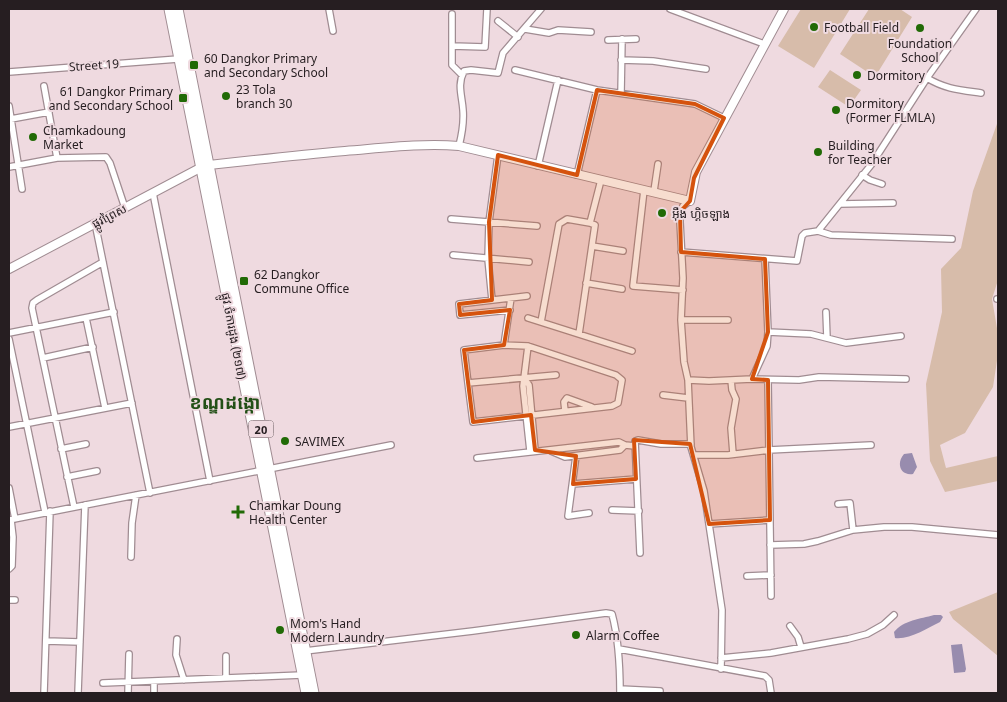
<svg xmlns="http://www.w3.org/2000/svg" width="1007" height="702" font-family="Georgia,'Noto Sans Khmer',serif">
  <rect width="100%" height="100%" fill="#efdae0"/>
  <path fill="#d7bcaa" d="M801 9H850L814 68 778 46Z
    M869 9H900L912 17 875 77 840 54Z
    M830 70 861 90 849 107 818 87Z
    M998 121V280L992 299 998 334V354L993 387 965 433 940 445 946 468 998 456V481L945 492 930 461 926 384 942 312 941 269 961 248 973 191Z
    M998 592V656L953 619 949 612Z"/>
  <path fill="#988cae" d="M912 453 917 467 913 474C900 476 896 463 904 454Z
    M934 615H941L943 617 940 622C928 628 909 640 895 638L894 632C904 620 920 619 934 615Z
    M962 644 966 669 965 672 954 673 951 645Z"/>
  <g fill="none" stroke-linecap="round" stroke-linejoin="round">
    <defs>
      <path id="street" d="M329 9 333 31
        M670 9 764 44
        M452 14V65L462 75
        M498 21 518 37
        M525 29 549 33 558 30 591 32
        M608 40 636 39
        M452 46 485 47 487 9
        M621 60 653 61 706 69
        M515 70 597 90 695 104 724 118
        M9 72 178 59
        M927 78C945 89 960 90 981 93
        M44 86 57 158
        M621 93 622 39
        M9 106 22 189
        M11 119 49 112
        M459 146C462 134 464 122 463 110 462 95 457 85 464 71L471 70 498 73 503 53 541 9
        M538 166 558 80
        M9 167 57 158 106 157 110 163 125 208
        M577 175 597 90
        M862 175 870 180 882 184
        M644 190 633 286 683 290
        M654 191 658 164
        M153 193 210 481
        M690 201 683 206 680 212V222L683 278 681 320 684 362 688 380 691 447 704 491 722 610 721 669
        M840 204 893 203
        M451 219 537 226
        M95 223 150 493
        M818 231 831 235 952 239
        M592 246 623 251
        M681 252 797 261 802 236 805 233 818 231 871 165 927 78 976 9
        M453 255 529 262
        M586 283 622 289
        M997 299H998
        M492 300 488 259 489 222 498 155
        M510 310 460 315 459 304 527 296
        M826 312 827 338
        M86 318 105 408
        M528 318 632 351
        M681 320H728
        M541 322 559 224 567 219 590 223
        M768 332 811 334 846 343 901 336
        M9 333 114 312
        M579 334 595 225 590 223 601 180
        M9 339 45 512
        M504 345 511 298
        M528 346 523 386 530 451
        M43 358 93 347
        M524 378 529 385 535 450
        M752 379 767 346 768 332 765 259
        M688 380 709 381 752 379 799 380 819 377 906 379
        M731 380 732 390 736 399 731 428 733 454
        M768 380 771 596
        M468 383 473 422 612 406 618 403 622 380 616 375 528 346 504 345 464 350 468 383 556 375
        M663 395 688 398
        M565 411 564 402 567 398 592 407
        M9 427 132 403
        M61 449 86 444
        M551 451 565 457 620 450 625 445
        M694 455H728L769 450 871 445
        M576 456 568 516 589 513
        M477 458 619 442 625 445 635 446
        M67 477 97 471
        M573 484 636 479
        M9 488 15 519
        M838 504 850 503 853 530
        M74 507 32 308 33 303 37 300 103 262
        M612 510 639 511
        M9 520 391 445
        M709 524 770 520
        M770 545 804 544 818 541 853 530 884 527H912L998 535
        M640 553 635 441 638 440 661 444H691
        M131 557 132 523 136 495
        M9 569 12 566 13 537 11 520
        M747 576 771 575
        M9 600H15
        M790 626 798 637 801 647
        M177 639 176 655 184 680
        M46 641 80 642
        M619 649 765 676 769 680 771 693
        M305 651 473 631 606 613 612 614C619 640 620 666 620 693
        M721 658 771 653 848 639 867 634 883 625 894 615
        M226 678V656
        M103 683 302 675
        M620 689 660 691
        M44 693 50 511
        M78 693 85 505
        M128 693 129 654
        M154 693V682"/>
      <path id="secondary" d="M9 269 200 168 209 165C254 160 300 155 345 151 383 148 421 143 459 146L690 201 696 172 784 9"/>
      <path id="primary" d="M169 9 306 693
        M178 9 314 693"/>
    </defs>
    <use href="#street" stroke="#a08c92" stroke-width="8"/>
    <use href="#secondary" stroke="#a08c92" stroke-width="10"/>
    <use href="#primary" stroke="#a08c92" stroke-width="11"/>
    <use href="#street" stroke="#fff" stroke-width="5.5"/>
    <use href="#secondary" stroke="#fff" stroke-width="8"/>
    <use href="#primary" stroke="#fff" stroke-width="9"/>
  </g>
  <path fill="#d5530e" fill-opacity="0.2" stroke="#d5530e" stroke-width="4" stroke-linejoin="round" d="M597 90 695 104 724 118 694 178 690 201 680 212 681 252 765 259 768 332 752 379 768 380 770 520 709 524 690 444 634 440 636 479 573 484 576 456 535 450 531 415 473 422 464 350 504 345 510 310 460 315 459 304 492 300 489 222 498 155 577 175Z"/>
  <g fill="#216a06" stroke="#efdae0" stroke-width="2">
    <circle cx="814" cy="27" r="5"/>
    <circle cx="920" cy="28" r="5"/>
    <rect x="189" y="60" width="10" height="10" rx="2.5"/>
    <circle cx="857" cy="75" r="5"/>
    <circle cx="226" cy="96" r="5"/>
    <rect x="178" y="93" width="10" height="10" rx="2.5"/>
    <circle cx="836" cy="110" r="5"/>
    <circle cx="33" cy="137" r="5"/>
    <circle cx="818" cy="152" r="5"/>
    <circle cx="662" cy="213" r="5"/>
    <rect x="239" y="276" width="10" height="10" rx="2.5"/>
    <circle cx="285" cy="441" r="5"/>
    <path d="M235.5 504.5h5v5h5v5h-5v5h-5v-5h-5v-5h5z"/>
    <circle cx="280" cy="630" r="5"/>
    <circle cx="576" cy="635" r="5"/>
  </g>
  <g text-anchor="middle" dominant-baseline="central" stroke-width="4" stroke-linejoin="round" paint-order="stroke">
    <rect fill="#efdae0" stroke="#62565a" stroke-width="1" x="248.5" y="420.5" width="25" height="17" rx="4"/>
    <g font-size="11" font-weight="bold" fill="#261e21">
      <text x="261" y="429">20</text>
    </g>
    <g font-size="12" fill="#261e21" stroke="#efdae0" text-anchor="start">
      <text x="824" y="27">Football Field</text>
      <text x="920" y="43" text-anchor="middle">Foundation<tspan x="920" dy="14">School</tspan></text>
      <text x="204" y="58">60 Dangkor Primary<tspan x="204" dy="14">and Secondary School</tspan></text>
      <text x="867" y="75">Dormitory</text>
      <text x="236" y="89">23 Tola<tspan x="236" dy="14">branch 30</tspan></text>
      <text x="173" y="91" text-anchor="end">61 Dangkor Primary<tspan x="173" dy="14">and Secondary School</tspan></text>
      <text x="846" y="103">Dormitory<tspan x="846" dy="14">(Former FLMLA)</tspan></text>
      <text x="43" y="130">Chamkadoung<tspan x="43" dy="14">Market</tspan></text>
      <text x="828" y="145">Building<tspan x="828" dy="14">for Teacher</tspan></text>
      <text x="672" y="213">អ៊ឹង ហ្គិចឡាង</text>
      <text x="254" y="274">62 Dangkor<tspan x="254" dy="14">Commune Office</tspan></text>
      <text x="295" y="441">SAVIMEX</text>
      <text x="249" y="505">Chamkar Doung<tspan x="249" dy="14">Health Center</tspan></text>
      <text x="290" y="623">Mom's Hand<tspan x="290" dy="14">Modern Laundry</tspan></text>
      <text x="586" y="635">Alarm Coffee</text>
    </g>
    <g font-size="12" fill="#261e21" stroke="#efdae0">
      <text transform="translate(94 65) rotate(-4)">Street 19</text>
      <text transform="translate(109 216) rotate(-27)">ផ្លូវព្រៃស</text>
      <text transform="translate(234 336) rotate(79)">ផ្លូវ ចំការដូង (២១៧)</text>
    </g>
    <g font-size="18" font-weight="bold" fill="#224f16" stroke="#efdae0">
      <text x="225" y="402">ខណ្ឌដង្កោ</text>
    </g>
  </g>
  <rect width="1007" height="702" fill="none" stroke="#261e21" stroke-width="20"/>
</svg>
